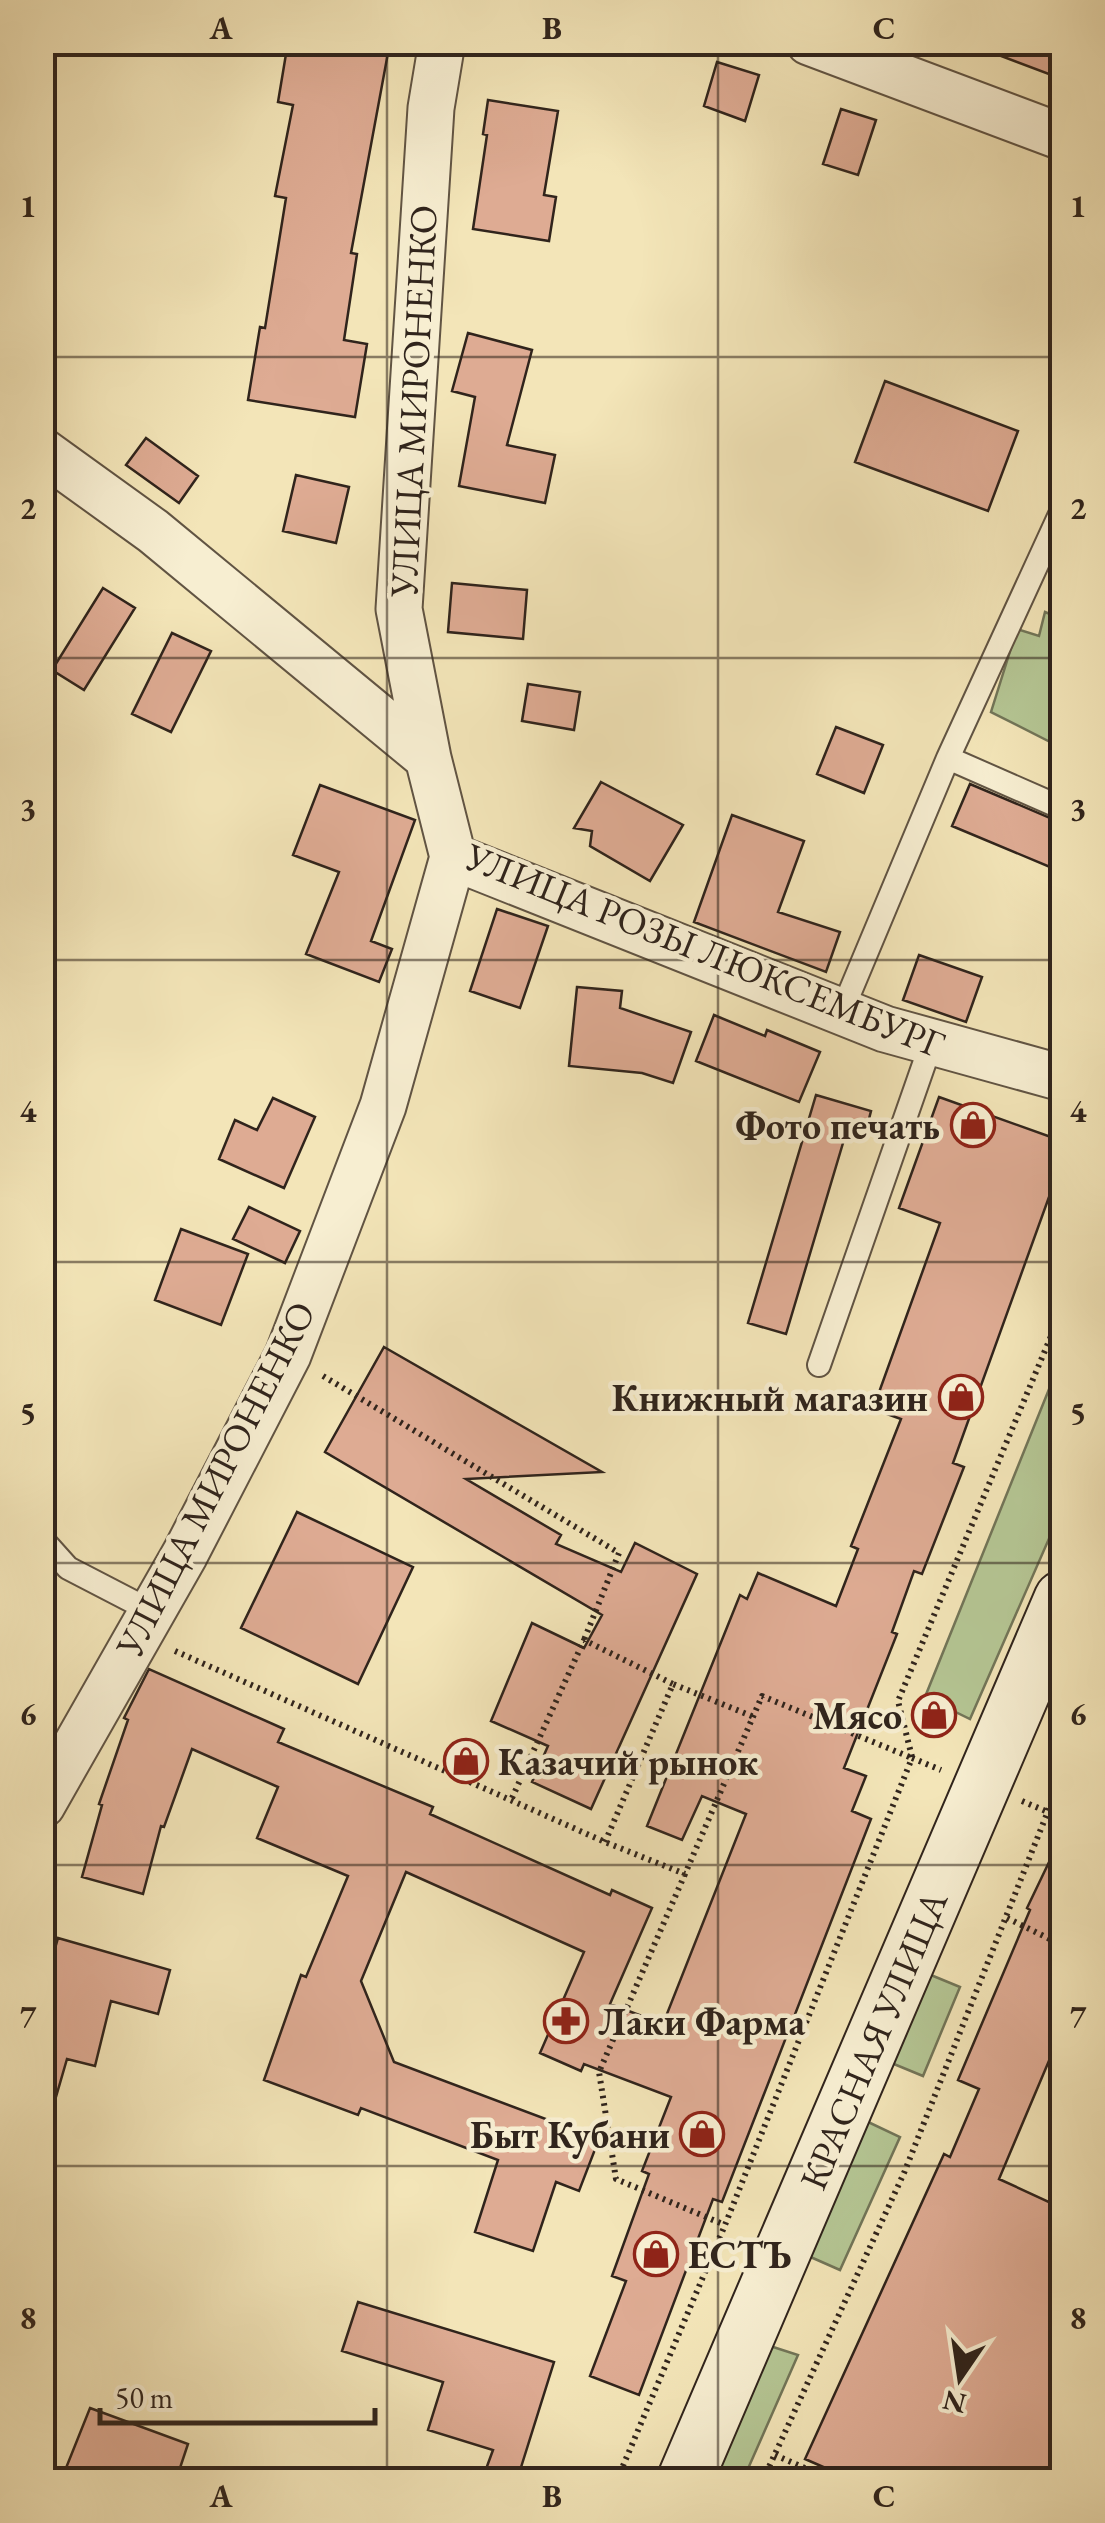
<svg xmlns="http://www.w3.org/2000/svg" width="1105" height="2523" font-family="'EB Garamond',serif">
  <rect width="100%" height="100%" fill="#f3e5b8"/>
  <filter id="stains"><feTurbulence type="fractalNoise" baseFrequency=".002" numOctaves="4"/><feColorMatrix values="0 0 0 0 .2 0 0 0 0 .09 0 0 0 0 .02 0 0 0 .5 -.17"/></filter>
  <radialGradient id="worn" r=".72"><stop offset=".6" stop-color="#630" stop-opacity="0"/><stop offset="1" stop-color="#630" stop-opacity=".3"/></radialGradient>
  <path fill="#b5c694" stroke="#727558" stroke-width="2.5" d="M1045 612 1062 619V748L991 712 1017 629 1039 636Z
    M1062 1357V1509L970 1719 925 1697Z
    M926 1973 960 1987 923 2076 889 2062Z
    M866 2121 900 2137 840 2270 806 2255Z
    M767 2345 798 2355 743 2480H709Z"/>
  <path fill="#deab93" stroke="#30241c" stroke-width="2.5" d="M288 42H390L351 253 357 254 344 340 367 344 355 417 248 400 260 327 265 328 286 198 275 196 293 105 278 102Z
    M973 42H1062V79L972 45Z
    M717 62 759 75 745 121 704 106Z
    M488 100 558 111 544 195 556 197 549 241 473 229 487 135 483 134Z
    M841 109 876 120 858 175 823 164Z
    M468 333 532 350 507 445 555 455 545 503 459 486 475 397 452 391Z
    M885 381 1018 431 988 511 855 462Z
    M146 438 198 476 179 503 126 465Z
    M296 475 349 487 336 543 283 531Z
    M452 583 527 590 523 639 448 632Z
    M103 588 135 608 84 690 52 670Z
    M172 633 211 651 171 732 132 714Z
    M528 684 580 692 574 730 522 721Z
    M836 727 883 745 864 793 817 774Z
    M601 782 683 825 650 881 590 846 592 831 574 828Z
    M970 784 1062 823V872L952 826Z
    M320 785 415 820 371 941 392 949 379 982 306 954 339 872 293 855Z
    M732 815 804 841 778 912 840 932 826 972 694 922Z
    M497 909 548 926 520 1008 470 991Z
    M919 955 982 977 966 1022 903 1000Z
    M577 987 622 991 620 1008 691 1032 673 1083 642 1073 569 1066Z
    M714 1015 765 1036 767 1030 820 1052 799 1102 696 1061Z
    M816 1095 871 1111 864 1138 846 1133 786 1334 748 1323Z
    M939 1097 1062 1141V1161L953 1463 964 1467 922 1574 914 1571 892 1632 897 1634 844 1768 866 1776 852 1811 871 1819 722 2202 713 2199 639 2395 590 2376 626 2281 612 2276 649 2174 642 2171 671 2097 584 2064 581 2071 540 2053 584 1952 406 1872 361 1981 394 2062 599 2139 579 2191 556 2182 533 2251 475 2232 498 2160 361 2108 358 2115 264 2080 301 1975 306 1977 348 1876 257 1838 278 1787 192 1749 164 1827 161 1826 143 1894 82 1877 102 1805 99 1804 128 1720 124 1718 149 1669 284 1729 278 1742 433 1807 430 1814 610 1895 612 1890 652 1908 610 2004 663 2024 746 1814 702 1796 682 1840 647 1826 740 1595 747 1599 758 1573 836 1606 858 1549 851 1546 901 1419 873 1409 940 1223 899 1208Z
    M273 1098 315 1117 284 1188 219 1159 235 1120 257 1130Z
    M249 1207 300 1231 285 1263 233 1239Z
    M181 1229 248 1254 221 1325 155 1300Z
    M384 1347 602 1472 466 1479 561 1535 556 1544 621 1572 635 1543 697 1574 591 1809 532 1782 548 1746 491 1721 532 1623 584 1648 602 1615 325 1452Z
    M297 1512 413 1567 358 1684 241 1628Z
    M1062 1835V2030L999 2179 1062 2208V2480H853L805 2459 944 2154 950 2157 979 2089 958 2080 1030 1910 1027 1908Z
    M58 1938 170 1970 158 2014 111 2001 95 2066 67 2059 51 2114 42 2112V1994Z
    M358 2302 554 2362 517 2480H482L493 2450 428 2430 443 2382 342 2351Z
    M90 2408 188 2444 176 2480H96L66 2468Z"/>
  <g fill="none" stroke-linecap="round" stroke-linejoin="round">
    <defs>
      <path id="lane" d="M1062 510 948 758 1062 808
        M842 1011 948 758
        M819 1365 931 1044
        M42 1539 68 1568 151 1611"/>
      <path id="street" d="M809 42 1062 137
        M42 451 153 531 428 758
        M453 857 885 1029 1062 1078
        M42 1805 185 1554 288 1355 383 1106 453 857 428 758 399 609 431 108 442 42"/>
      <path id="secondary" d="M685 2480 1062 1599"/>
    </defs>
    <use href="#lane" stroke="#615443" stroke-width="26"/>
    <use href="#street" stroke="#615443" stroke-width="49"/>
    <use href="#secondary" stroke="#30241c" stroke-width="59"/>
    <path stroke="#30241c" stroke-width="6" stroke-dasharray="2.5 5" stroke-linecap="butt" d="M323 1376 619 1553 584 1640
      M175 1651 605 1842 685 1874 762 1696 912 1758
      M912 1757 898 1701 1062 1310
      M512 1798 584 1640 673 1684
      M1022 1801 1062 1818
      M605 1842 673 1684 754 1717
      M685 1874 599 2072 616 2179 725 2225
      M1007 1918 1062 1945
      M775 2455 832 2480
      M617 2480 725 2225 912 1758 941 1770
      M763 2480 904 2173 1062 1776"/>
    <use href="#lane" stroke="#f7eed1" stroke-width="22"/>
    <use href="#street" stroke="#f7eed1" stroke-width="45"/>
    <use href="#secondary" stroke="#f7eed1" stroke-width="55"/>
  </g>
  <path fill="none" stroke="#30241c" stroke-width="2.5" stroke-opacity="0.55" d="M387 42V2480M718 42V2480M42 357H1062M42 658H1062M42 960H1062M42 1262H1062M42 1563H1062M42 1865H1062M42 2166H1062"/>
  <defs>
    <symbol id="shop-ring" viewBox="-11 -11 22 22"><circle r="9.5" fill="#f7eed1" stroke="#8f2418" stroke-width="1.5"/><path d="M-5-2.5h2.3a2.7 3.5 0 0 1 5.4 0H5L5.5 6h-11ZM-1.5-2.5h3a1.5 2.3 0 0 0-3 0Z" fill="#8f2418"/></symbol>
    <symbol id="pharmacy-ring" viewBox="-11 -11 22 22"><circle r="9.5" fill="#f7eed1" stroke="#8f2418" stroke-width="1.5"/><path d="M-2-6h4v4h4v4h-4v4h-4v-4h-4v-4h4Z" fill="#8f2418"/></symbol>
  </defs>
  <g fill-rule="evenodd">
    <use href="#shop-ring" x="948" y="1100" width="50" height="50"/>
    <use href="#shop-ring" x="936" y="1372" width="50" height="50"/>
    <use href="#shop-ring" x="909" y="1690" width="50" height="50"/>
    <use href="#shop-ring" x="441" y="1736" width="50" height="50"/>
    <use href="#pharmacy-ring" x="541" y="1996" width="50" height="50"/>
    <use href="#shop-ring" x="677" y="2109" width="50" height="50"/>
    <use href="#shop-ring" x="631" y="2229" width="50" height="50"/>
  </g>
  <g text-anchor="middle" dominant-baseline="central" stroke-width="9" stroke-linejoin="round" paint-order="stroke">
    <g font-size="38" fill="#30241c" stroke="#f7eed1">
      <text transform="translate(413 401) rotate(-87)">УЛИЦА МИРОНЕНКО</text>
      <text transform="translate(705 950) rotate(22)">УЛИЦА РОЗЫ ЛЮКСЕМБУРГ</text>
      <text transform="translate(215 1479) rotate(-63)">УЛИЦА МИРОНЕНКО</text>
      <text transform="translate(873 2040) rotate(-67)">КРАСНАЯ УЛИЦА</text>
    </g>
    <g font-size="38" font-weight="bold" fill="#30241c" stroke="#f7eed1" text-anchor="end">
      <text x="940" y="1125">Фото печать</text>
      <text x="928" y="1397">Книжный магазин</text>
      <text x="902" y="1715">Мясо</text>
      <text x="498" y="1761" text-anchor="start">Казачий рынок</text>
      <text x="598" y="2021" text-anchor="start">Лаки Фарма</text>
      <text x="670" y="2134">Быт Кубани</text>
      <text x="688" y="2254" text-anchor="start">ЕСТЪ</text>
    </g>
  </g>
  <rect width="1105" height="2523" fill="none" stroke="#f3e5b8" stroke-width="110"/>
  <g transform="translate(960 2378) rotate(193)" stroke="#f7eed1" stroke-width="8" paint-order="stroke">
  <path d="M0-8L18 38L0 25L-18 38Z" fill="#30241c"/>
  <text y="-15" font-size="28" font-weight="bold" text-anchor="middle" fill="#30241c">N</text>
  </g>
  <path d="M100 2408v15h275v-15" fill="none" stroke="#30241c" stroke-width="5"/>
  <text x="115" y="2408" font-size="30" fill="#30241c" stroke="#f7eed1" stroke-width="8" paint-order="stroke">50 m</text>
  <rect x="55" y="55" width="995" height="2413" fill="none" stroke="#30241c" stroke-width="4"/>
  <g font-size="32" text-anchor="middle" font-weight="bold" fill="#30241c">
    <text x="221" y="39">A</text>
    <text x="552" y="39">B</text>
    <text x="884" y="39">C</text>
    <text x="28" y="217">1</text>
    <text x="1078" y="217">1</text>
    <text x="28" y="519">2</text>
    <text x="1078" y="519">2</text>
    <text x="28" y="820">3</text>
    <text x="1078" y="820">3</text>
    <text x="28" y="1122">4</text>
    <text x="1078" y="1122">4</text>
    <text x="28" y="1424">5</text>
    <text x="1078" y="1424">5</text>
    <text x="28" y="1725">6</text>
    <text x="1078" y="1725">6</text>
    <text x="28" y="2027">7</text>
    <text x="1078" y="2027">7</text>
    <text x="28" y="2329">8</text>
    <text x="1078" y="2329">8</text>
    <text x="221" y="2507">A</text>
    <text x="552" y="2507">B</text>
    <text x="884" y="2507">C</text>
  </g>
  <rect width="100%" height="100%" filter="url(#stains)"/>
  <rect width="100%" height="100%" fill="url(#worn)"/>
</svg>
